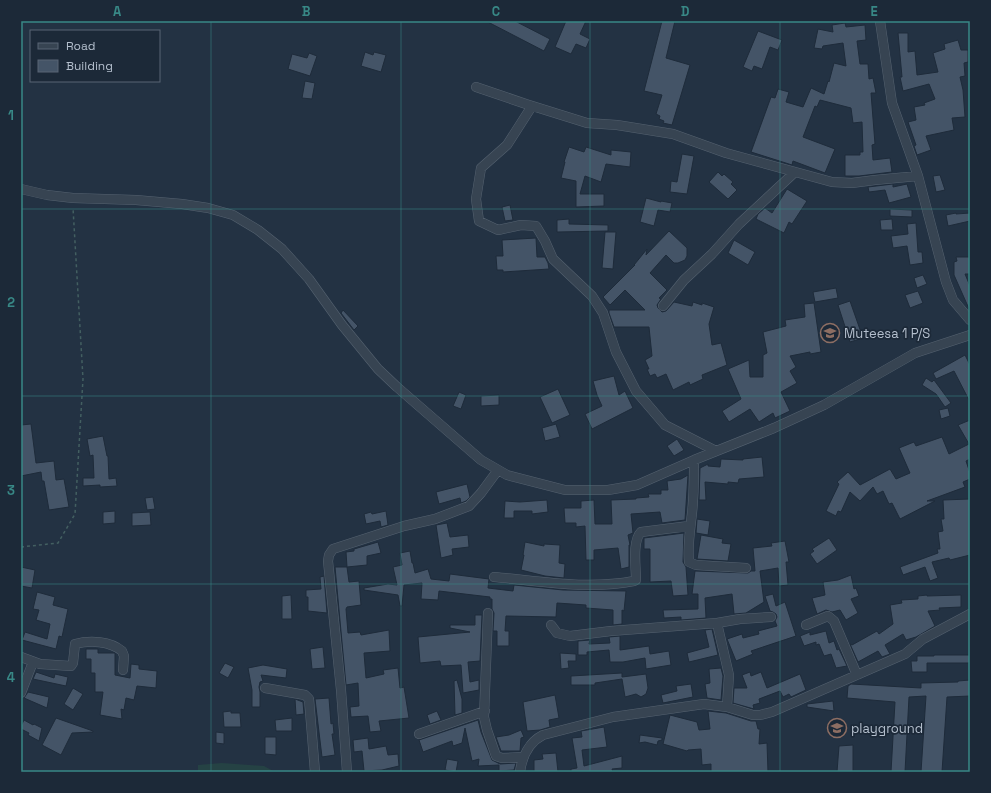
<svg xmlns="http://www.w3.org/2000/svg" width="991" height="793" font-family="'Space Grotesk',sans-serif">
  <rect width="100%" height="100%" fill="#233243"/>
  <path fill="#254244" d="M222 763 264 766 275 772H198V765Z"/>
  <path fill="#445467" stroke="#1e2b3a" d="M486 21H515L550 39 544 51Z
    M566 21H586L580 34 590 39 586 48 576 44 571 54 555 47Z
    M662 21H675L666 58 690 65 672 125 663 123 664 121 659 119 660 116 656 114 662 95 644 91Z
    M845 23 846 27 865 25 866 40 857 41 860 64H868L869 79 873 78 876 93H871L875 144 872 145 873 160 890 158 892 172 859 176H845V155H860V152H863L862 122 853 123 851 108 820 100 817 107 815 106 803 137 835 149 825 173 793 161 792 165 751 152 771 97 775 98 778 89 789 92 786 102 803 107 811 88 824 94 828 81 829 82 834 63 846 66 843 43 823 46 822 49 814 48 818 29 833 32 832 25Z
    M758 31 782 40 778 50 770 47 762 69 754 66 752 71 743 67Z
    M898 33H908V52L915 51 917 75 938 72 933 53 945 49 944 44 958 40 961 50H968V62L964 63 965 76 960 77 963 90 965 117 952 118 954 130 926 136 931 150 917 155 914 146 916 145 908 122 916 120 914 107 925 105 924 103 935 99 929 84 903 91 900 77H902Z
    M365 52 373 55 374 52 386 55 381 72 361 66Z
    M309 53 317 56 310 76 288 69 292 54 307 58Z
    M305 81 315 83 312 99 302 98Z
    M569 147 584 152 586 147 611 155V150L631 152 630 167 606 164 601 182 585 176 580 194H604V206L576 207V181L561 178 565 162H564Z
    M682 154 694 156 687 194 670 192 671 181 677 182Z
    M718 172 722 176 724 174 733 182 731 184 737 190 728 199 709 182Z
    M940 175 945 190 936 192 933 176Z
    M893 184V187L907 184 911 197 889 203 885 190 869 192 868 187Z
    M787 189 807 201 792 224 789 222 784 233 756 219 758 214 765 208 772 213Z
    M646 198 661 202V201L672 203 670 212 658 210 654 226 640 222Z
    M510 205 513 220 505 221 502 207Z
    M890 209 912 210V217L890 216Z
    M956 213V214L970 213V221L948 226 946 215Z
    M569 219V224L608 225V231L557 232V220Z
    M892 219 893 230H881L880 220Z
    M916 223 918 252H922L923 263 910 265 907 246 893 248 891 236 908 234 907 224Z
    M669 231 687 248V256L685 260 678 263H674L666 255 650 273 667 290 659 298 661 299 657 305 658 308 662 312 666 311 674 302 692 306 693 302 702 305V303L714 307 709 324 712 345 721 343 727 365 702 375 703 379 690 385 689 382 673 390 666 374 657 378 655 374 650 376 647 369H649L645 360 652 356 649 327H614L609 313V310H645L625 290 610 305 603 297 635 265H634L647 249 646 255Z
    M605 232H616L613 269 602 268Z
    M536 238 537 257H545L548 263 549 269 503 272V270H497L496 256H503L502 240Z
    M734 240 755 252 748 265 728 253Z
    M956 257H970V274H965L970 286V311L954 275V262L957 261Z
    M923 275 927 284 917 288 914 278Z
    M836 288 838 298 815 302 813 292Z
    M918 291 923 303 910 308 905 295Z
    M850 301 863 338 850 342 838 305Z
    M814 303 821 352 810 354V352L790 356 796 367 790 371 797 383 781 392 790 411 775 418 773 413 759 422 750 409 729 422 722 411 741 399 728 369 749 360 750 377H763V355L767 353 763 332 786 326 785 320 805 317 804 304Z
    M343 310 358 326 354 330 341 313Z
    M965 355 970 365V402L954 371 936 379 933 373Z
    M614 376 619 395 625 391 633 408 592 429 585 414 602 406 597 395 593 381Z
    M926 378 932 382 934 380 951 403 945 407 936 394 922 385Z
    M558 389 570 415 552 423 540 397Z
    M459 392 466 395 461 409 453 406Z
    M499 395V405L481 406V396Z
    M948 408 950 416 941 419 939 410Z
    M970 420V459L966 461 970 473V479L963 482 965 487 927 501H935L900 519 892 503 889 504 883 491 877 494 873 487 860 501 850 492 841 512 838 511 836 516 826 511 839 484 837 482 848 472 860 485 890 469 896 479 910 473 899 448 914 442 916 446 942 437 949 454 969 444 958 425Z
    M31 424 36 463 54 461 56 480 64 479 69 507 49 510 44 481H42L41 472 21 476V425Z
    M556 424 560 437 545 441 542 428Z
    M103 436 107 456H108L109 479 116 478 117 486 100 487V485L83 486V478H94L93 455 90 456 87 439Z
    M677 439 684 450 674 456 667 446Z
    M762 457 764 477 739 479 738 483 728 482V484L705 482 706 500H699L700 468 708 464V466L720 467 721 459 743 460V459Z
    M688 475 685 520 662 523 660 512 631 514 633 533 628 535 630 545H629V567L621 569 618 548 594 550V560H586L585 526 576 527V523H565L564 508H581V501L594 500 595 524H612L611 500 636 499V498L649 497 648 494H661V490H668L667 481 681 479Z
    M467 484 470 497 466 501 461 503 460 498 439 504 436 492Z
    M153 497 155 509 147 510 145 498Z
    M970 499V555L950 560 949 558 932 562 938 578 930 581 925 567 903 575 900 567 938 553 937 549H940L938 532 943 531 941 519H944L943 500Z
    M547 500 548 512 532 514V511H514V518H504L505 501 520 502Z
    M115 511V523L103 524V512Z
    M386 511 388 525 381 527 380 521 366 524 364 514 371 512 372 514Z
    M150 512 151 525 132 526V513Z
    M697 519 710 521 708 535 696 533Z
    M447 523 450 537 468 535 469 547 452 549 453 555 441 558 436 525Z
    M684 533 683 562 686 567 688 595 673 596 671 581 650 582V549H644V538Z
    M701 535 723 539 722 543 731 544 728 561 697 559Z
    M829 538 837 550 817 564 810 554 814 551 812 549Z
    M785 541 789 562H786L788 585 779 586 778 568 760 571 764 602 746 613 734 614 732 594 705 598 706 618 681 620V617L664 618 663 610 698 609V594H692L695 571 748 573 751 571H755L753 548 772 546 771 543Z
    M378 542 381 553 367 556V565L347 567 346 552 354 551V549Z
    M525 542 544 546V544L560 545 559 563 565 564 564 578 545 576 521 570 524 555H523Z
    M410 551 412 563H413L415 573 428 569 431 579 449 581 450 574 489 579 488 588 513 591 514 585 563 590 626 591 624 611 622 610V624L613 625V610L586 608V605L557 603 556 617 506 616 505 631H509V646H497V631H493L494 613 492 609V599H490V597L439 591 438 600 421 599 422 583 404 585 402 606H400L398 595 364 590V588L388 584 397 585 393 567 402 565 400 553Z
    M21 567 35 570 32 588 21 586Z
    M335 567H347L349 582 359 581 361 605 347 607 346 609 348 633 360 632 361 635 389 630 390 651 364 653 366 678 384 674 383 670 398 668 400 688 404 687 409 718 379 721 381 731 370 732 368 716 351 717 350 707 359 706 358 683 346 685Z
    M851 575 854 589 856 588 859 596 851 599 858 613 846 620 840 610 832 612 826 610 817 614 812 598 825 595 823 582 838 580Z
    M324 576 327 613 308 611V597H306V590L321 589 320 577Z
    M37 592 55 597 53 605 68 609 62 637 59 636 56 649 22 640 25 632 47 639 50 624 36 620 39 610 33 609Z
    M773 594 776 606 785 602 796 636 751 651 753 654 736 661 727 639 742 634 743 638 759 634 758 631 777 626 775 621 777 617 776 614 773 612 770 611 765 596Z
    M291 595 292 619H282V596Z
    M927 595V596L961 595V607L939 608 940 610 928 611 935 626 916 637 906 640 903 634 885 645 890 654 882 657 878 651 858 662 850 644 852 645 877 631 879 634 893 624 890 605 902 603 901 600 918 599V596Z
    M475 615H482L480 661 468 662 470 682 479 680V690L463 693 461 665 441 666 440 661 420 663 418 637 470 632 450 628V625H475Z
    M712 629 718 655 689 662 687 653 709 647 705 630Z
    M826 631 829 643 834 641 837 650 839 649 847 666 836 668 831 654 824 656 819 644 816 645V642L804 646 800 636 810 632V635Z
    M620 636V650L649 646 650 654 669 651 671 665 646 669 645 658 623 662H610L609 650 587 652V655H578V641L590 640 589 644 610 643 609 637Z
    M323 647 325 668 312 669 310 649Z
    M86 649H98V653H115V675L130 678 131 664 139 665V669L157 671 156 688 137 686 134 700 126 698 124 710 121 709 122 719 100 715 103 692H95V673H91V659H86Z
    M560 653 576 654V661H568L569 668 561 669Z
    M934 655H970V663H927V672H912L911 661H917V656H934Z
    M225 663 234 667 228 678 219 673Z
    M263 665 287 669 286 678 261 675 263 681 260 682 259 687 260 692V707H252V690L248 668Z
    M721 668 723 676 721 700 707 698 705 684 710 683 709 669Z
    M36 672 54 678 55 674 68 677 66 686 33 679Z
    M750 672 751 676 761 672 767 688 800 674 806 690 791 697 789 694 783 697 780 691 759 699 760 703 753 705 754 709 733 703 734 688H747L742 675Z
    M622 673V677L646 674 648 688 646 694 641 697 636 694 625 697 622 679 595 683V685H571V676Z
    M457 680 462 699V713L455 715 454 681Z
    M970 680V696L947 697 942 772H921L926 696 909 697 905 772H891L895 702 847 698 848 686 851 684 921 688V683L958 682V681Z
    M691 684 693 697 663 703 661 695 677 691 676 686Z
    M73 688 83 694 73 710 64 704Z
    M28 692 49 697 47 708 24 698Z
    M555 695 559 718 549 720 550 727 540 730 527 731 523 702Z
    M329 698 331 724 333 723 334 734H332L335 755 322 757 315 699Z
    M295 699 303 702 304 714 296 715Z
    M833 701 834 711 807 707V704Z
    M231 711V713H240L241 727H224L223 712Z
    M437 711 441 720 430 724 427 715Z
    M708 711 726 713 751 721H756L758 729H760L759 744 767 743 768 772H711V764L702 765 701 749 688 750 687 751 663 744 670 715 697 722 699 730 710 729Z
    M56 718 93 731V732L72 733 61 755 42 745Z
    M292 718V731H276L275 720Z
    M24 720 33 725 34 724 42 728 39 741 28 735 29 733 21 729V726Z
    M478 720 481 732 492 760 500 764 516 763 514 770 499 771V765L478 766 479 759 472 761 465 728 462 743 453 746 452 741 423 752 419 740Z
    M604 727 607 747 582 750 584 766 622 756V768L612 769 613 772H571V769L577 768 572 738 582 737 581 731Z
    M521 730 524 737 521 738 520 751H501L496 737 509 735Z
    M216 732 224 733V744L216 743Z
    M640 735 662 738V740L658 741 657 745 645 742 639 743Z
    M265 737H276V755L265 754Z
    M368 738 369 749 386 746 388 755 398 754 399 766 382 770 364 771 362 751 354 752 353 740Z
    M853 745V772H837L839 746Z
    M556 753 558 772H534V760L543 759 542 754Z
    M447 759 458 761 456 772 445 770Z"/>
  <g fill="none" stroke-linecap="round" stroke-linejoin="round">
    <defs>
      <path id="minor" d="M880 21 892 103 918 176 946 282 953 300 970 320
        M476 87 526 104 587 123 617 125 673 134 726 153 832 182 852 183 875 180 918 176
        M532 106 507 145 481 168 476 199 479 221 498 230 521 225 536 226 545 241 553 259 592 296 603 313 616 352 636 391 665 425 716 451
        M21 189 47 195 73 198 136 200 182 204 208 208 233 215 258 230 282 249 309 279 342 325 378 369 397 387 481 460 507 475 565 490H608L637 485 694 460 774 428 824 405 915 353 970 335
        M663 306 684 280 712 254 739 224 795 172
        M694 460C694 474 694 487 693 501 692 522 687 540 689 562L696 565 746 568
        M494 577C540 581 587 590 634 581L636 580C636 567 632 541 641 532L689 526
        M488 613 484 717 487 730 496 756 502 758 524 757
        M717 623 740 619 771 617
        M551 625 557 633 570 636 611 631 717 623 729 675 727 707
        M806 625 828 616 834 621 857 675
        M21 657 40 664 71 666 73 663 75 644C90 640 110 641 122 651L124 656 123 670
        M265 688 305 695 309 699 315 772
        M21 693 33 662
        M419 734 485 711
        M347 772 341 690 328 561 329 555 333 549 404 526 435 519 469 506 481 493 498 470
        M520 772C522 757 529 742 543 735L613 717 704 704 727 707 753 715H760L772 712 905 654 923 639 970 614"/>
    </defs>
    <use href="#minor" stroke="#556270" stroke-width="10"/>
    <path stroke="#435f61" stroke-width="1.5" stroke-dasharray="3 3" stroke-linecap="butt" d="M21 547 58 543 75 514 83 379 73 208"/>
    <use href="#minor" stroke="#374452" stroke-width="9"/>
  </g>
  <path fill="none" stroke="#388886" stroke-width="1" stroke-opacity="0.55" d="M211 21V772M401 21V772M590 21V772M780 21V772M21 209H970M21 396H970M21 584H970"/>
  <defs>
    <symbol id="school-ring" viewBox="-11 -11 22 22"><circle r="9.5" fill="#1c2938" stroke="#8d6e63" stroke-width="1.5"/><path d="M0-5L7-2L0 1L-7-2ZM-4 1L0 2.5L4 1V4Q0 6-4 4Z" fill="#8d6e63"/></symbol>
  </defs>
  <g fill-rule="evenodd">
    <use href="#school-ring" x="819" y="322" width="22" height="22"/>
    <use href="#school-ring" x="826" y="717" width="22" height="22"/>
  </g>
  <g text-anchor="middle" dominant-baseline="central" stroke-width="3.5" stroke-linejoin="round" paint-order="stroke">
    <g font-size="13" fill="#b4bfcd" stroke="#1c2938" text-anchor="start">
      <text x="844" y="333">Muteesa 1 P/S</text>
      <text x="851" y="728">playground</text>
    </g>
  </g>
  <rect width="991" height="793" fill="none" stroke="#1c2938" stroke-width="44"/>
  <rect x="30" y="30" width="130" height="52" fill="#1c2938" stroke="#596574"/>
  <rect x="38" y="43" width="20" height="6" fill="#374452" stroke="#596574"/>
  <text x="66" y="50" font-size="12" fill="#b4bfcd">Road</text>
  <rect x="38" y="60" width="20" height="12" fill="#445467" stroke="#596574"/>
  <text x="66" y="70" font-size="12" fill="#b4bfcd">Building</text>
  <rect x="22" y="22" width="947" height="749" fill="none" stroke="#388886" stroke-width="1.5"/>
  <g font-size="13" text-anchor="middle" font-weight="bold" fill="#388886">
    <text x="117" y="16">A</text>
    <text x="306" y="16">B</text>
    <text x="496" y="16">C</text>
    <text x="685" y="16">D</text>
    <text x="874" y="16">E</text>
    <text x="11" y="120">1</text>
    <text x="11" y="307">2</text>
    <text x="11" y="495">3</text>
    <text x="11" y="682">4</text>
  </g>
</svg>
